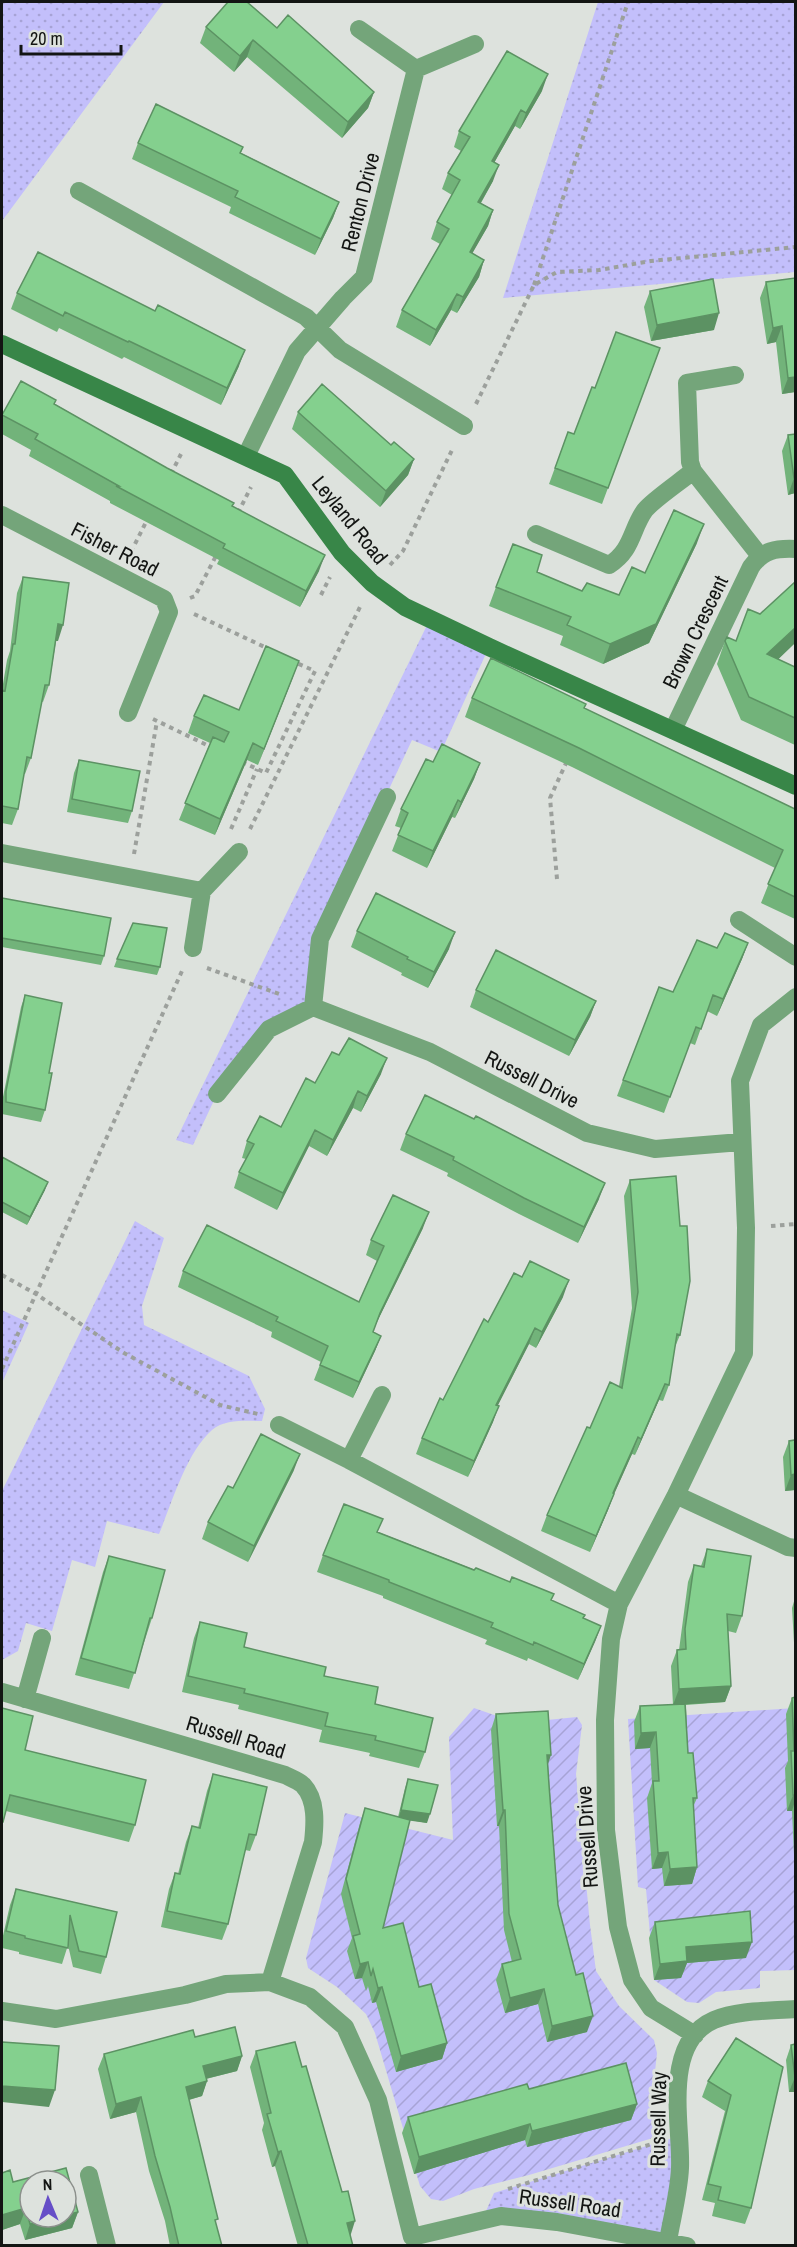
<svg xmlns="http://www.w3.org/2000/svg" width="797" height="2247" font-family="'Archivo Narrow',sans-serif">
  <defs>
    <pattern id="grass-dots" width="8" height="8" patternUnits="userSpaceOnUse" patternTransform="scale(1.5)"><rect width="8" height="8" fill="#c3bffb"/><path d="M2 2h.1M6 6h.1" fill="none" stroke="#a7a3d6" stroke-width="1.8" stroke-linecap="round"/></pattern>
    <pattern id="garden-furrows" width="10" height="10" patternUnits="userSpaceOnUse" patternTransform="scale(1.5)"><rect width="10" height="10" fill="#c3bffb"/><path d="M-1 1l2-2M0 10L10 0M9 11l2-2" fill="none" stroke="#a7a3d6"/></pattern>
  </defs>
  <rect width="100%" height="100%" fill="#dde2dd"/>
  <path fill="url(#grass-dots)" d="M2 2H164L2 221Z
    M598 2H795V272L503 298Z
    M430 619 489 647 441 752 412 740 332 911 313 1007 269 1029 217 1094 193 1145 176 1140Z
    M135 1221 164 1238 142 1306 144 1325 249 1376 265 1409 262 1421C246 1421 225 1419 212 1430 186 1453 172 1503 159 1534L107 1521 95 1567 72 1560 52 1631 26 1623 18 1651 2 1660V1491Z
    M2 1310 29 1323 2 1383Z
    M679 2136 668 2241 482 2220 494 2193Z"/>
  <path fill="url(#garden-furrows)" d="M474 1708 517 1723 577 1717 582 1725 576 1774 590 1925 596 1971 619 2006 654 2040 657 2053 652 2100 653 2138 529 2175 474 2189 443 2201 431 2199 420 2186 375 2033 366 2014 337 1987 308 1968 306 1958 345 1813 453 1840 449 1737Z
    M795 1708V1970L760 1971V1988L716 1992 699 2003 687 2002 654 1980 646 1889 638 1887 628 1719Z"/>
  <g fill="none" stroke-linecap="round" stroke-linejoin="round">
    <path stroke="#9ca09c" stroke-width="4" stroke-dasharray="4.5 4.5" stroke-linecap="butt" d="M534 285 628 2
      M476 404 534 285 557 272 599 270 651 261 796 247
      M171 474 181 454
      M238 513 251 487
      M131 552 148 518
      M390 565 403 551 453 448
      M321 595 330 577
      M190 598 195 596 217 554
      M194 614 269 649
      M153 719 213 748
      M242 762 266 773 315 671 294 662
      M231 829 257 769
      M250 829 360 607
      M134 854 157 721
      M557 879 550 798 567 761
      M207 968 279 994
      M771 1226 796 1224
      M2 1275 36 1294 124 1353 220 1405 258 1414
      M2 1369 182 971
      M508 2189 655 2143"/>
    <path stroke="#74a57a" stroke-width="18" d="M739 920 796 957"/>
    <path stroke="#74a57a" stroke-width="18" d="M359 29 416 69
      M79 191 306 317 340 350 464 426
      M246 456 297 351 343 298 364 277 416 69 475 44
      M693 471 690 462 687 383 735 375
      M2 515 164 599 169 612 128 713
      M536 534 609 565C633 550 631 529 645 510 653 500 681 481 693 471L760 556
      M673 730 751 567C763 550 776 548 796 549
      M2 853 202 891
      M193 948 202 891 239 852
      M313 1007 430 1052 587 1133 655 1149 741 1142
      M217 1094 269 1029 313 1007 320 939 387 797
      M279 1425 349 1460 619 1604
      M349 1460 382 1395
      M676 1495 788 1547 796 1548
      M2 1692 285 1775C291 1778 299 1781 303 1785 317 1800 315 1824 313 1842L270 1982
      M25 1699 42 1638
      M2 2011 56 2019 185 1995 226 1984 270 1982 310 1997 345 2027 378 2100 412 2237 501 2216 557 2222 687 2246
      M695 2035 651 2008 632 1980 618 1927 606 1830 605 1720 611 1639 619 1604 676 1495 744 1353 746 1228 740 1081 761 1025 796 997
      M89 2175 107 2246
      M668 2241C672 2217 679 2192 680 2168 682 2126 661 2043 714 2020 738 2010 770 2011 796 2009"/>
    <path stroke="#388648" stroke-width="18" d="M2 344 285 475 342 553 372 583 405 607 489 647 796 786"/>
  </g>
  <path fill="#72b37a" d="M206 27 277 28 374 92 368 108 342 138 247 57 234 72 200 43Z
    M542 91 520 129 515 126 494 163 493 181 481 203 493 210 488 226 472 253 484 260 479 277 457 313 451 310 430 346 396 327 402 310 440 244 431 239 437 222 452 195 442 189 448 173 461 151 454 147 459 131Z
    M138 143 243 147 241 153 339 202 333 218 315 255 229 213 231 207 132 159Z
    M795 278V392L782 394 776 342 767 344 760 298 766 282Z
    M650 291 714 330 651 341 644 307Z
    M17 293 155 311 239 366 221 405 124 357 122 359 59 328 57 332 11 309Z
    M660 348 602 504 549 484 568 432 574 434 595 388Z
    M55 404 233 507 319 571 300 607 217 564 219 560 110 503V501L29 456 31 450 2 434V415Z
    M298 412 391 445 414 459 408 475 380 507 292 429Z
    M795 434V493L788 495 782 451 788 435Z
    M697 543 649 643 603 664 560 645 563 636 489 606 496 587 537 572 582 591 619 595 645 573Z
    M23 577 58 641H56L49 685 43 702 41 701 31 758 25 774H24L18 809 12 825 2 823V690L7 660 10 651 17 593Z
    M725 641H736L795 643 778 659 795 667V745L741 720 717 664Z
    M293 677 258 765 247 760 215 835 179 820 210 743 188 733 194 716 239 710Z
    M472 698 584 708 795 809V919L761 903 775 868 572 767 465 717Z
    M79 760 132 811 128 823 67 812 74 773Z
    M433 762 480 763 474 779 455 818 452 817 427 868 392 851 401 828 395 826 401 809Z
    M2 898 104 956 101 965 2 947Z
    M357 931 449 949 428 988 401 975 402 973 351 947Z
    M748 943 742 959 717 1016 707 1011 695 1045 690 1043 664 1113 617 1096 623 1080 673 992 717 948Z
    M117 959 160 967 157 975 114 967Z
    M476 990 596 1001 590 1017 569 1056 470 1007Z
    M25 995 49 1073 45 1110 41 1122 2 1114V1102L21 1007Z
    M795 1069V1108L794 1073Z
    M381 1074 361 1112 353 1108 327 1156 309 1146 277 1210 234 1188 239 1172 246 1159 242 1158 247 1141 281 1127 315 1083Z
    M406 1134 599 1199 578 1243 519 1214 447 1176 448 1173 400 1150Z
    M2 1157 45 1190 27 1225 2 1212Z
    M630 1180 680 1335 675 1347 669 1385 663 1401 659 1400 635 1455 632 1454 614 1494 608 1510 590 1552 541 1531 547 1515 590 1428 619 1386 632 1308 624 1196Z
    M423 1228 374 1328 373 1332 381 1336 375 1351 353 1398 314 1380 321 1362 271 1337 272 1332 178 1287 183 1271 359 1302 377 1261 366 1255 371 1240Z
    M563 1297 536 1348 529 1344 497 1406 493 1422 468 1477 416 1454 422 1438 488 1322Z
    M795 1440V1490L785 1491 783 1457 789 1441Z
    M294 1470 248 1562 202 1539 208 1522Z
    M378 1532 552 1600 583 1618 601 1626 578 1680 528 1658 527 1661 485 1644 487 1640 383 1598V1596L317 1572 323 1555Z
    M707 1549 742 1616 736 1633 728 1631 731 1686 725 1702 686 1705 688 1753 697 1798 693 1807 697 1867 692 1884 664 1886 662 1868 652 1869 647 1798 652 1783 650 1748 635 1749 634 1722 640 1706 673 1705 671 1666 677 1650H679L688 1582 694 1565 701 1566Z
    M109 1556 152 1618 129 1689 75 1675 103 1572Z
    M795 1598V1660L792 1608Z
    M200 1622 244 1647 324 1676 375 1704 425 1752 419 1768 369 1756 370 1753 319 1742 322 1730 238 1709 239 1705 182 1692 194 1638Z
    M795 1697V1876L792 1811H787L785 1768 788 1761 786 1714 792 1698Z
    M2 1708 25 1750 135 1825 129 1842 6 1811 2 1827Z
    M496 1714 548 1764 558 1905 587 2032 547 2042 538 2004 505 2013 496 1980 502 1964 512 1962 504 1930 499 1826H497L491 1730Z
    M213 1774 256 1835 250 1851 245 1850 228 1924 222 1940 161 1927 169 1889 175 1873 178 1874 186 1842 192 1826 198 1828 207 1791Z
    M408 1779 427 1823 410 1820 383 1928 419 1987 447 2043 442 2059 396 2072 376 2002 372 2003 368 1986 366 1991 362 1978 355 1979 347 1951 352 1938 341 1894 360 1823 365 1808 398 1817 405 1788Z
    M16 1889 117 1912 106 1957 101 1974 73 1967 68 1945 62 1964 19 1954V1952L2 1948V1940L10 1905Z
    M655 1922 746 1958 687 1963 681 1978 654 1980 649 1938Z
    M195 2037 242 2056 237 2071 206 2079 207 2081 202 2096 189 2100 216 2225 222 2246H170L165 2221 149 2171 136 2112 110 2119 98 2069 104 2054Z
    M736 2038 751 2208 745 2224 712 2216 715 2203 702 2200 725 2111 702 2097 708 2081Z
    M795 2044V2092H789L786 2060 791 2045Z
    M256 2051 302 2067 353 2246H298L275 2166 272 2167 262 2130 264 2123 250 2067Z
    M529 2089 637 2104 631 2120 527 2147 525 2140 414 2174 402 2133 408 2117Z
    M2 2173 13 2182 78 2212 72 2228 25 2240 20 2224 2 2230Z"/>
  <path fill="#5c9263" d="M253 40 247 57 234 72 240 56Z
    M548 74 542 91 520 129 526 113Z
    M374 92 368 108 342 138 348 122Z
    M521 110 515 126 486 177 492 161Z
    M499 165 493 181 472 218 478 202Z
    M339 202 333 218 315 255 321 239Z
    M493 210 488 226 464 268 470 252Z
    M484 260 479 277 457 313 463 297Z
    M457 294 451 310 430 346 436 330Z
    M719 313 714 330 651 341 657 325Z
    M782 326 776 342 767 344 773 328Z
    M245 350 239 366 221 405 227 388Z
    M795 377V392L782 394 788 378Z
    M414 459 408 475 380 507 386 491Z
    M794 478H795V493L788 495Z
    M704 524 697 543 649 643 603 664 610 644Z
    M325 555 319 571 300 607 306 591Z
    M58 624 63 625 58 641H52Z
    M795 628V643L759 678 767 654Z
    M299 661 293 677 258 765 264 749Z
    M253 743 247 760 215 835 220 819Z
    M480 763 474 779 455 818 461 802Z
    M458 800 452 817 427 868 433 851Z
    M455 932 449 949 428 988 434 972Z
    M748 943 742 959 717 1016 723 999Z
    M596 1001 590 1017 569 1056 575 1040Z
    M387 1058 381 1074 361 1112 367 1096Z
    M358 1091 353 1108 327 1156 333 1140Z
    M315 1130 309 1146 277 1210 283 1193Z
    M48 1182 45 1190 27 1225 30 1217Z
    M605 1183 599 1199 578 1243 584 1227Z
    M429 1212 423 1228 374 1328 380 1313Z
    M569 1280 563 1297 536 1348 542 1332Z
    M535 1328 529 1344 490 1421 496 1405Z
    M381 1336 375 1351 353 1398 359 1382Z
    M665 1384 659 1400 635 1455 641 1439Z
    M499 1406 493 1422 468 1477 474 1461Z
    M638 1437 632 1454 607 1510 613 1493Z
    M300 1454 294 1470 248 1562 254 1546Z
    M795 1474V1490L785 1491 791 1475Z
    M614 1494 608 1510 590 1552 596 1536Z
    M601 1626 595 1642 578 1680 584 1664Z
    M731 1686 725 1702 673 1705 679 1689Z
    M656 1732 650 1748 635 1749 641 1733Z
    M547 1755H551L546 1770Z
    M793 1795H795V1801L792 1811H787Z
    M401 1810 430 1814 427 1823 398 1819Z
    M503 1810H505L499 1826H497Z
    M668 1852 662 1868 652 1869 658 1853Z
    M697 1867 692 1884 664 1886 670 1869Z
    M752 1942 746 1958 687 1963 681 1978 654 1980 660 1964 686 1947Z
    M368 1962 362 1978 355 1979 360 1964Z
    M382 1987 376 2002 372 2003 378 1988Z
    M544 1989 538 2004 505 2013 510 1998Z
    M593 2016 587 2032 547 2042 552 2026Z
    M447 2043 442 2059 396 2072 401 2056Z
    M242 2056 237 2071 197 2081 203 2066Z
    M795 2077V2092H789Z
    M207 2081 202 2096 181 2102 186 2087Z
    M2 2086 55 2090 49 2107 2 2102Z
    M141 2097 136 2112 110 2119 116 2104Z
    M637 2104 631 2120 527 2147 532 2131Z
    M530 2124 525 2140 414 2174 419 2157Z
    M281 2151 275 2166 272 2167 278 2152Z
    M26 2208 20 2224 2 2230V2215Z
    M78 2212 72 2228 25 2240 30 2224 58 2217H66V2215Z
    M355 2221 350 2237 347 2223Z"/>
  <path fill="#84d08e" stroke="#5c9263" stroke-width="1.5" d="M228 2H247L277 28 288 15 374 92 348 122 253 40 240 56 206 27Z
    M507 51 548 74 526 113 521 110 492 161 499 165 478 202 493 210 470 252 484 260 463 297 457 294 436 330 402 310 449 229 437 222 460 180 448 173 470 137 459 131Z
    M156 104 243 147 240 153 339 202 321 239 235 197 238 191 138 143Z
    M38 252 155 311 158 305 245 350 227 388 129 341 128 342 65 312 63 316 17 293Z
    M795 278V377L788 378 782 326 773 328 766 282Z
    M713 279 719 313 657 325 650 291Z
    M616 332 660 348 608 488 555 468 568 432 574 434 592 387 595 388Z
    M21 381 56 400 54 404 167 468 234 503 232 506 325 555 306 591 223 548 225 544 116 486H119L35 439 38 434 2 415Z
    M322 384 391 445 394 442 414 459 386 491 298 412Z
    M795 434V478H794L788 435Z
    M674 510 704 524 656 624 610 644 567 625 571 617 496 587 513 544 542 555 537 572 582 591 587 583 619 595 632 567 645 573Z
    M23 577 69 583 63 625 58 624 49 685H45L31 758 27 757 18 809 2 806V690L5 691 13 644H15Z
    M795 582V628L767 654 795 667V718L749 697 725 641 727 637 736 641 748 609 760 614Z
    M266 646 299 661 264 749 253 743 220 819 185 803 213 737 224 742 229 732 194 716 204 695 239 710Z
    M491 658 586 704 584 708 795 809V897L768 884 783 850 579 748 472 698Z
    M442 744 480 763 461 802 458 800 433 851 398 835 408 813 401 809 426 759 433 762Z
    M79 760 140 771 132 811 72 799Z
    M376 893 455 932 434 972 407 959 408 957 357 931Z
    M2 898 111 918 104 956 2 938Z
    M133 923 167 928 160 967 117 959Z
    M725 933 748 943 723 999 713 995 701 1029 696 1027 670 1097 623 1080 659 987 673 992 697 940 717 948Z
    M496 950 596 1001 575 1040 476 990Z
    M25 995 62 1003 49 1073H52L45 1110 6 1102V1091Z
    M349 1038 387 1058 367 1096 358 1091 333 1140 315 1130 283 1193 239 1172 254 1144 247 1141 260 1116 281 1127 306 1078 315 1083 332 1052 339 1055Z
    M425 1095 474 1119 476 1116 605 1183 584 1227 524 1198 453 1160 454 1157 406 1134Z
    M2 1157 48 1182 30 1217 2 1202Z
    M676 1176 680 1226H687L690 1281 680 1335 677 1334 669 1385 665 1384 641 1439 638 1437 613 1493 614 1494 596 1536 547 1515 587 1427 590 1428 610 1382 622 1388 638 1292 630 1180Z
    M393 1195 429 1212 380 1313 373 1332 381 1336 359 1382 320 1365 328 1346 276 1321 278 1317 183 1271 207 1225 359 1302 384 1246 371 1240Z
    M530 1261 569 1280 542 1332 535 1328 496 1405 499 1406 474 1461 422 1438 440 1398 443 1400 484 1319 488 1322 514 1273 522 1277Z
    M261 1434 300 1454 254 1546 208 1522 228 1486 233 1488Z
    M795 1440V1474L791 1475 789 1441Z
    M344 1504 383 1519 377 1532 474 1570 476 1568 510 1582 512 1577 554 1594 551 1600 585 1615 583 1618 601 1626 584 1664 534 1642 533 1645 491 1627 493 1623 389 1582V1580L323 1555Z
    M707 1549 751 1556 742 1616 727 1614 731 1686 679 1689 677 1650 686 1649 685 1629 694 1565 704 1567Z
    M109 1556 165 1570 152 1618H150L135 1673 81 1658Z
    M200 1622 247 1633 244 1647 326 1667 324 1676 378 1687 375 1704 433 1718 425 1752 375 1740 376 1736 325 1726 328 1713 244 1693 245 1689 188 1676Z
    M795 1697V1795H793L791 1751H794L792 1698Z
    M685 1704 688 1753H693L697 1798H693L697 1867 670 1869 668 1852 658 1853 653 1781H659L656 1732 641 1733 640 1706Z
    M2 1708 33 1716 25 1750 146 1780 135 1825 10 1795 3 1822H2Z
    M548 1711 551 1755H547L549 1785 558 1905 576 1975 583 1973 593 2016 552 2026 544 1989 510 1998 502 1964 521 1959 509 1914 505 1810H503L496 1714Z
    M213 1774 267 1787 256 1835 249 1834 228 1924 167 1911 175 1873 180 1874 192 1826 200 1828Z
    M408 1779 438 1785 430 1814 401 1810Z
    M365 1808 410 1820 383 1928 403 1923 419 1987 431 1984 447 2043 401 2056 382 1987 378 1988 373 1969 371 1976 368 1962 360 1964 353 1936 360 1934 346 1879Z
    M16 1889 117 1912 106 1957 79 1951 70 1915 68 1948 25 1938V1936L6 1931Z
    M750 1911 752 1942 686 1947 687 1961 660 1964 655 1922Z
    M235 2027 242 2056 203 2066 207 2081 186 2087 218 2219 215 2220 222 2246H179L170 2207 155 2156 141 2097 116 2104 104 2054 193 2030 195 2037Z
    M736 2038 783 2067 751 2208 718 2200 721 2187 708 2184 731 2095 708 2081Z
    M2 2042 59 2046 55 2090 2 2086Z
    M295 2042 302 2067 306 2066 342 2192 348 2191 355 2221 347 2223 353 2246H307L308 2245 281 2151 278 2152 267 2114 271 2113 256 2051Z
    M795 2044V2077L791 2045Z
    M626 2063 637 2104 532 2131 530 2124 419 2157 408 2117 527 2084 529 2089Z
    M66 2168 78 2212 66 2215V2181H30V2217H58L30 2224 26 2208 2 2215V2173L10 2170 13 2182Z"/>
  <g text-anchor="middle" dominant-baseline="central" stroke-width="6" stroke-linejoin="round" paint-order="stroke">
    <g font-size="21" fill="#131513" stroke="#dde2dd">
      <text transform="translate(360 202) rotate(-76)">Renton Drive</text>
      <text transform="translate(350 520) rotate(51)">Leyland Road</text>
      <text transform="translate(115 549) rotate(27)">Fisher Road</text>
      <text transform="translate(695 632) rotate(-64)">Brown Crescent</text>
      <text transform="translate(532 1079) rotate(27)">Russell Drive</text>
      <text transform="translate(236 1737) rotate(17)">Russell Road</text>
      <text transform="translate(587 1837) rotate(-94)">Russell Drive</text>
      <text transform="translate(658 2119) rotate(-89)">Russell Way</text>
      <text transform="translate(570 2203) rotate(8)">Russell Road</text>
    </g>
  </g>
  <rect width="797" height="2247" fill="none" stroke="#131513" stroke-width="6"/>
  <g transform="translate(48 2199) rotate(358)"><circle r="28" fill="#dde2dd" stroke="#8c908c" stroke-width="1.5"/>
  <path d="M0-4.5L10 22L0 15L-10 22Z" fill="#664ec7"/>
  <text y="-9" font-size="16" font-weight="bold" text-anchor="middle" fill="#131513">N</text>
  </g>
  <path d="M21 45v9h100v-9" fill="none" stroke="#131513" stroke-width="3"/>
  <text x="30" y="45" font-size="18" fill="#131513" stroke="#dde2dd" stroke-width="4.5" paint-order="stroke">20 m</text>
</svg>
